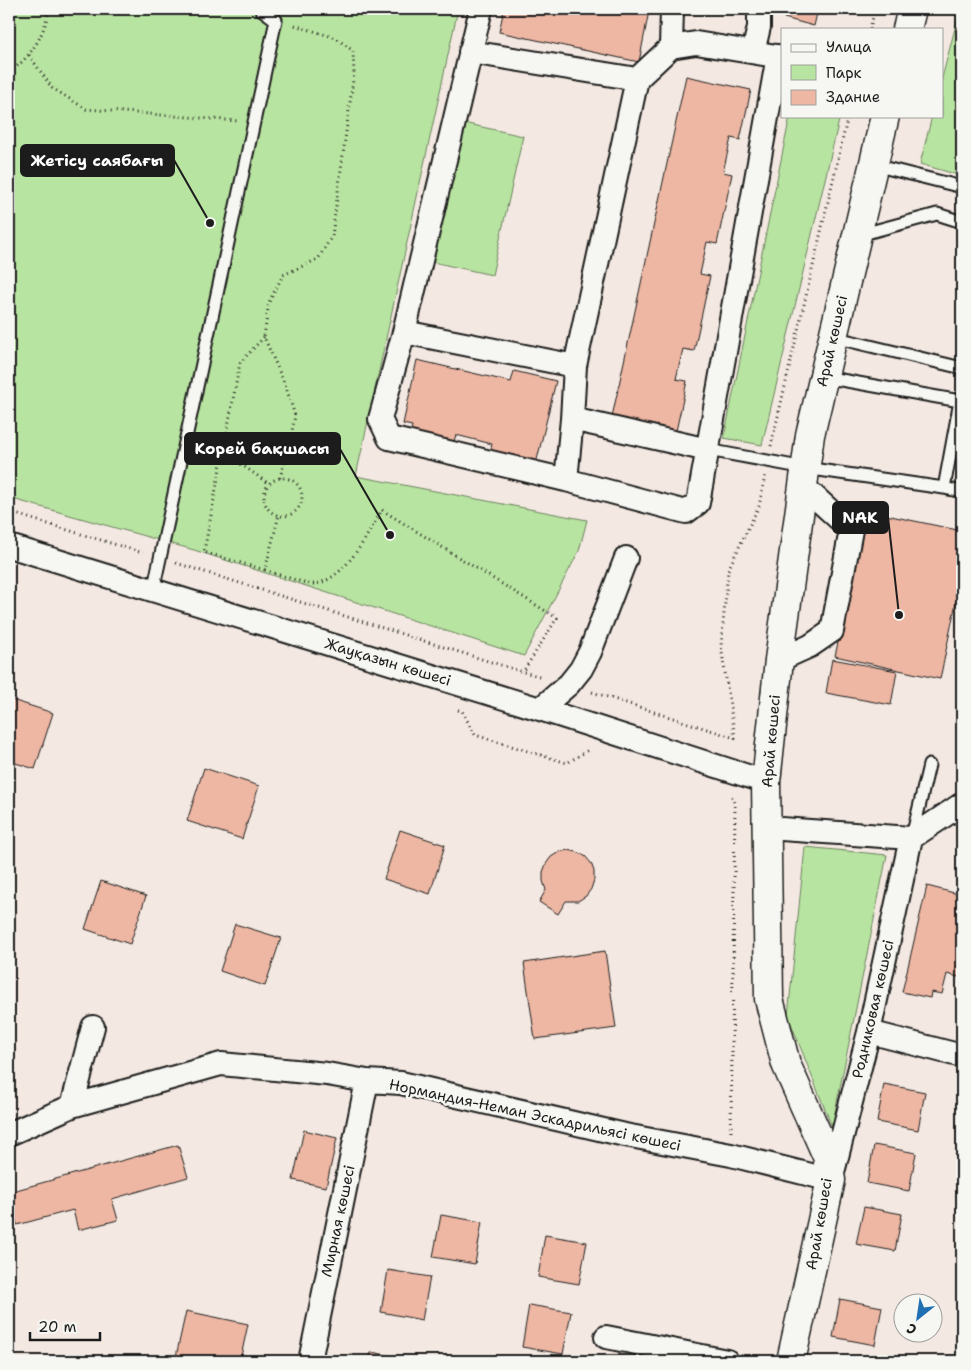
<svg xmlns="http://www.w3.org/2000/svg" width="971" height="1370" font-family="'Shantell Sans',sans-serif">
  <rect width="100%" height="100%" fill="#f4e9e2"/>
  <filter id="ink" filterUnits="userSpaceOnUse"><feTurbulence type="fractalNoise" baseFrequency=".02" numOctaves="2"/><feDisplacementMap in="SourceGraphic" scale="10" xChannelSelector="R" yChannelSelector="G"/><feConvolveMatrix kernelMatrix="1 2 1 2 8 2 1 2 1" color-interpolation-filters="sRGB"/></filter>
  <g filter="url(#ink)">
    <path fill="#b8e4a1" stroke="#6a805e" d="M9 9H458L356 476 587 520 579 551 524 656 194 550 9 498Z
      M960 9H962V176L920 164 932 116H942V78Z
      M790 116H840L762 445 724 438Z
      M459 122 523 136 492 275 428 261Z
      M805 847 887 855 832 1127 788 1016Z"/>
    <path fill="#eeb7a3" stroke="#1c1c1c" d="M504 9H637L649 11 639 62 499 32Z
      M787 9H818L814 26 784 18Z
      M686 76 751 90 740 140 731 138 723 172 732 174 717 244 707 242 700 274 710 276 694 351 683 349 676 379 687 381 676 431 612 417Z
      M417 360 511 382 514 371 556 381 536 464 490 453 492 444 456 435 453 444 410 434 412 426 403 424Z
      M867 511 962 531V574L940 679 835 656Z
      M832 659 897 671 891 705 826 693Z
      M9 699 53 713 35 769 9 761Z
      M204 768 259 786 242 839 187 821Z
      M400 830 445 845 430 894 384 879Z
      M568 850 577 852 585 856 591 863 594 871V880L591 889 586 896 578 901H566L558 914 539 902 546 890 543 881V872L546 864 551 857 559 852Z
      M101 881 146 896 130 944 85 929Z
      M927 886 962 895V978L947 974 942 994 931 992 930 998 902 992Z
      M235 924 281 938 265 986 220 971Z
      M605 951 616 1028 535 1039 524 963Z
      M884 1084 925 1092 918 1130 877 1122Z
      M304 1130 337 1138 326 1187 293 1180Z
      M178 1145 188 1177 112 1199 118 1220 78 1230 73 1210 17 1225 9 1192Z
      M874 1145 916 1153 909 1191 867 1183Z
      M864 1207 902 1214 895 1251 856 1244Z
      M441 1215 482 1222 475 1264 433 1257Z
      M545 1235 587 1242 579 1284 538 1277Z
      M388 1270 430 1277 422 1320 381 1312Z
      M840 1299 882 1307 875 1345 833 1337Z
      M529 1305 571 1312 563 1354 522 1347Z
      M186 1311 248 1324 240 1361H175Z
      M371 1352 413 1360 412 1361H369Z"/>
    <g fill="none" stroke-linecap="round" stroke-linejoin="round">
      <defs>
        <path id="service" d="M874 165 962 187
          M859 235 937 214 962 222
          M833 337 962 368
          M708 450 805 468 944 488 960 401 824 377
          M944 488 962 492
          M153 591 276 20 261 9
          M912 837 929 765"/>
        <path id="minor" d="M671 47 672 9
          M470 52 637 79
          M753 52 759 27V11L757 9
          M404 332 481 9
          M575 366 404 332 380 419 389 438 566 480 686 512 698 503 778 56
          M708 450 572 419 575 366 637 79 671 47 696 43 782 57
          M566 480 572 419
          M9 546 540 709 766 782
          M779 660 810 646 832 631 851 530 803 486
          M540 709 569 684 581 669 590 652 626 558
          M767 828 911 838
          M869 1032 962 1056
          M72 1106 93 1027
          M9 1134 72 1106 221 1064 327 1074 367 1081 401 1083 625 1135 731 1155 831 1180 869 1032 911 838 962 804
          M606 1337 727 1361
          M310 1361 367 1081"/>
        <path id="tertiary" d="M907 29 912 9
          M791 1361 831 1180 827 1156 786 1064 769 999 766 782 779 660 810 435 885 116"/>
      </defs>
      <use href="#service" stroke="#1c1c1c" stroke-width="15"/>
      <use href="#minor" stroke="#1c1c1c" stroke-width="26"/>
      <use href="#tertiary" stroke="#1c1c1c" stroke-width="31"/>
      <path stroke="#1c1c1c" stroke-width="3" stroke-dasharray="1 4" stroke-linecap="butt" d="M870 29 875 9
        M29 55 52 88 86 109 238 121
        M9 72C32 57 44 35 49 9
        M264 337 240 363 204 552 265 570 279 515
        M204 438 269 484
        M771 446 848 116
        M280 478 290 441 295 416 286 387 264 337 269 302 283 275 318 259 332 236 354 73 353 51 336 38 291 24
        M264 497a19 19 0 1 1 38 0a19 19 0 1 1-38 0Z
        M9 512 143 553
        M176 563 523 672
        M265 570C274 573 306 584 313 584 344 582 368 534 382 510L557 618 523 672 543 677
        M592 692 735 738 721 646 728 570 759 506 765 476
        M458 710 462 711 475 735 567 763 590 749
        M731 1132 735 806 732 796"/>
      <use href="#service" stroke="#f6f6f2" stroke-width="11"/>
      <use href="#minor" stroke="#f6f6f2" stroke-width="22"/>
      <use href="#tertiary" stroke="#f6f6f2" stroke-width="28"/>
    </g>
  </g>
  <g text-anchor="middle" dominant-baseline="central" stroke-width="5" stroke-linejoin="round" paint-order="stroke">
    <g font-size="15" fill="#1c1c1c" stroke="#f6f6f2">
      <text transform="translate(832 341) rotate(-77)">Арай көшесі</text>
      <text transform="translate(388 662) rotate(17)">Жауқазын көшесі</text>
      <text transform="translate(771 741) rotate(-85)">Арай көшесі</text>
      <text transform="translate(873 1009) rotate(-77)">Родниковая көшесі</text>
      <text transform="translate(535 1115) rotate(12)">Нормандия-Неман Эскадрильясі көшесі</text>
      <text transform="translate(338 1221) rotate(-78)">Мирная көшесі</text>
      <text transform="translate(819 1224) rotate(-80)">Арай көшесі</text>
    </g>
  </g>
  <path fill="none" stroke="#1c1c1c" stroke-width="2" d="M210 223L174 160M390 535L340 449M899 615L888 517"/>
  <g fill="#1c1c1c" stroke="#f6f6f2" stroke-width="2">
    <circle cx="210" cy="223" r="5"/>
    <circle cx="390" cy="535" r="5"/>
    <circle cx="899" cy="615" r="5"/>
  </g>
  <g fill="#1c1c1c" stroke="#1c1c1c" stroke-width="2">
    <rect x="21" y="145" width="153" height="31" rx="5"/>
    <rect x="185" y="433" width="155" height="31" rx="5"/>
    <rect x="833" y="502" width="55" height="31" rx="5"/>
  </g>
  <g font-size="16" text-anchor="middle" font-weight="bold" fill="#fff">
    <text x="97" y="166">Жетісу саябағы</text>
    <text x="262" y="454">Корей бақшасы</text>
    <text x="860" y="523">NAK</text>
  </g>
  <rect width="971" height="1370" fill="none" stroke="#f6f6f2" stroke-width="30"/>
  <rect x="15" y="15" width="941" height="1340" fill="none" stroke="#1c1c1c" stroke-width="2" filter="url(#ink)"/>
  <rect x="781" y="28" width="162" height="90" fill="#f6f6f2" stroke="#9f9f9c"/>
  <rect x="791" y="44" width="25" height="8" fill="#f6f6f2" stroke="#9f9f9c"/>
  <text x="826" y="52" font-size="15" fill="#1c1c1c">Улица</text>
  <rect x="791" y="65" width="25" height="15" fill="#b8e4a1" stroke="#9f9f9c"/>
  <text x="826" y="78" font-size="15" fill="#1c1c1c">Парк</text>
  <rect x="791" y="90" width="25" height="15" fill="#eeb7a3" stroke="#9f9f9c"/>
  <text x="826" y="102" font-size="15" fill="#1c1c1c">Здание</text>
  <g transform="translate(918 1318) rotate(210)"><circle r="24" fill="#f6f6f2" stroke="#9f9f9c"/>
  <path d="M0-4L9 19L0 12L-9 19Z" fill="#1f6fb2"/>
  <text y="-8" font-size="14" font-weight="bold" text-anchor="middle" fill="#1c1c1c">С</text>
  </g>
  <path d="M30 1332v8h70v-8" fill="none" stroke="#1c1c1c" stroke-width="2.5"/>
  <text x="38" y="1332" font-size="15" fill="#1c1c1c" stroke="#f6f6f2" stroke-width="4" paint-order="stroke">20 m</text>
</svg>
